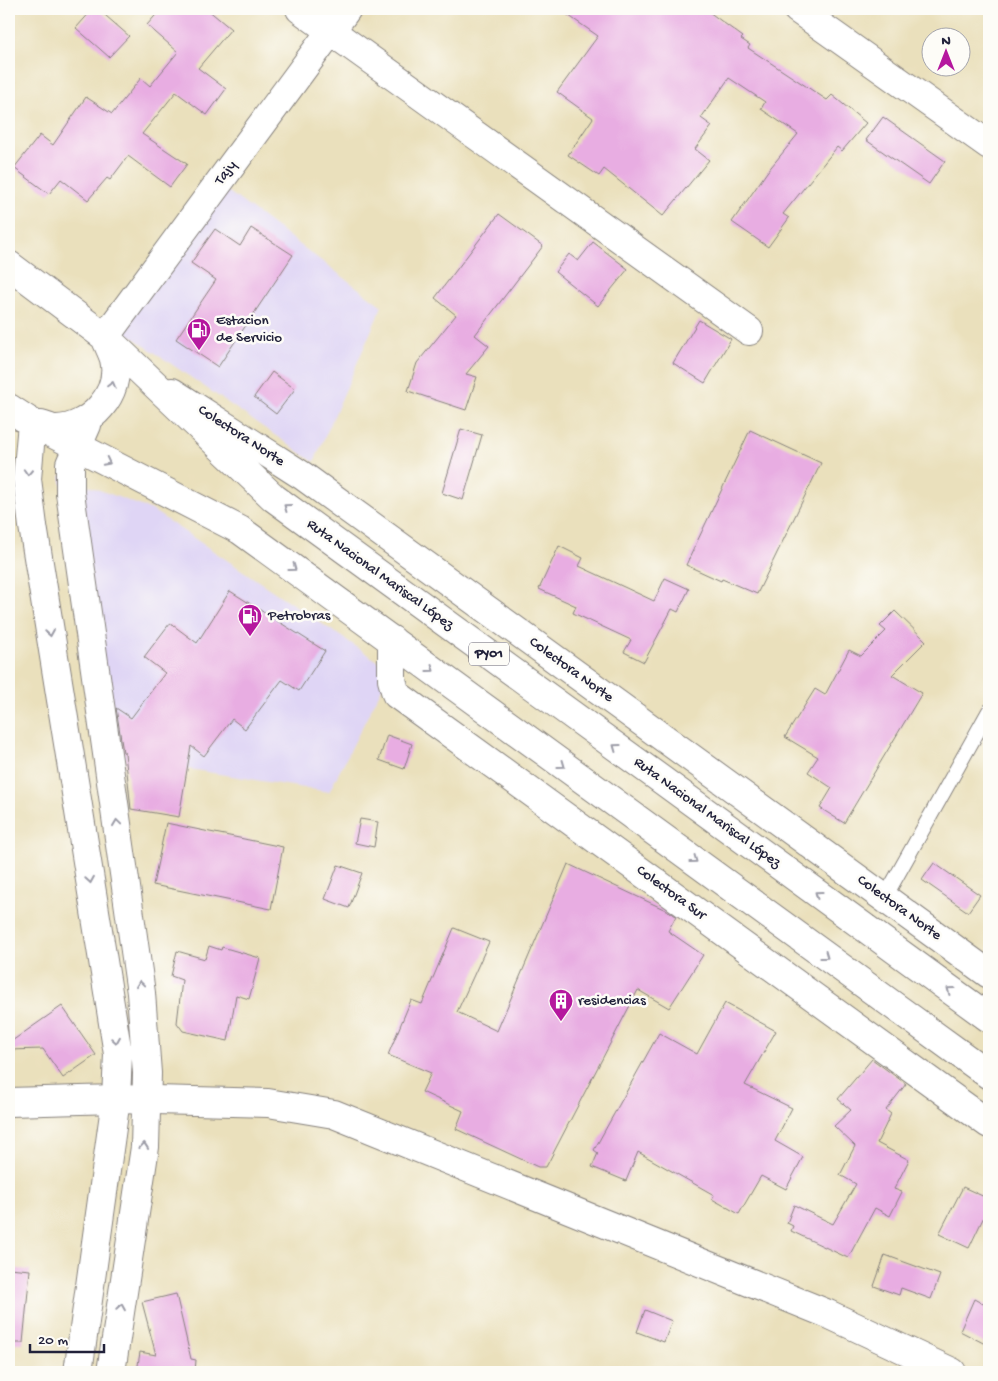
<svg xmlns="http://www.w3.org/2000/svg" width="998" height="1381" font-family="'Gochi Hand',sans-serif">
  <rect width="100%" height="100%" fill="#fdfcf7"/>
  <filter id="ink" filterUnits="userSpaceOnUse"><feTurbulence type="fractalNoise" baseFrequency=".02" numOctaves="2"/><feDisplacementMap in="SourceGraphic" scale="10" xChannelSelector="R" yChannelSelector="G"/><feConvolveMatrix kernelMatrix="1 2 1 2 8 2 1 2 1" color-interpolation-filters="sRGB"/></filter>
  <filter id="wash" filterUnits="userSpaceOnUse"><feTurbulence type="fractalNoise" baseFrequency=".0096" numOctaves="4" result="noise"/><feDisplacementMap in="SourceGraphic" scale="20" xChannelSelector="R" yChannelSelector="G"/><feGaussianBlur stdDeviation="1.12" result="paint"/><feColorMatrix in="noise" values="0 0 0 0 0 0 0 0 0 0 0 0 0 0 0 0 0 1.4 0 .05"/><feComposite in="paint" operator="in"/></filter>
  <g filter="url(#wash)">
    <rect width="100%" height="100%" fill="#eae0bc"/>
    <path fill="#dfd5f5" d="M210 178 382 306 314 462 116 326Z
      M60 475 152 510 391 670 329 792 109 756Z"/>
    <g id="blocks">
      <path fill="#e8ade2" d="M93 9H98L129 36 109 57 76 28Z
        M161 9H207L231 29 198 68 226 89 207 115 176 92 142 134 187 164 170 187 128 156 110 180 107 178 88 200 61 179 49 194 14 168 40 135 53 145 86 97 112 114 141 78 150 86 178 52 147 25Z
        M559 9H705L743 37 741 39 750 45 748 48 827 100 832 95 866 123 842 151 837 147 783 214 789 218 768 247 732 222 767 172 798 134 761 109 765 102 729 78 701 118 712 126 695 149 709 160 663 216 604 169 599 176 568 155 593 118 557 92 598 36Z
        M883 117 945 161 929 184 866 140Z
        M499 214 543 246 475 335 489 346 466 374 477 377 466 410 408 391 417 363 456 315 435 298Z
        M251 228 293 255 218 367 176 339 216 280 191 263 215 229 240 246Z
        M593 242 628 269 598 306 555 272 569 254 578 261Z
        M699 320 731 339 705 383 673 363Z
        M272 372 295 389 276 414 254 397Z
        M461 429 482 435 463 500 442 493Z
        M750 430 821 463 757 594 722 579 721 581 686 565Z
        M559 546 583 558 579 566 654 601 665 578 689 589 678 612 672 609 644 662 624 652 631 640 573 613 576 606 539 589Z
        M230 591 325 651 299 691 282 680 245 729 232 719 204 756 191 746 179 817 131 809 125 753 123 752 116 708 131 718 165 673 144 657 170 623 197 643Z
        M895 611 926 641 892 675 922 693 844 823 820 808 832 788 808 772 818 757 785 737 815 689 825 695 849 650 861 656 886 631 880 626Z
        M387 735 412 744 404 769 379 760Z
        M360 819 378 822 374 847 355 843Z
        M166 823 283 847 271 909 153 885Z
        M934 863 980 895 968 912 922 880Z
        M568 864 670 912 676 916 668 931 703 955 669 1008 638 990 546 1167H538L456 1129 463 1111 422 1092 431 1073 388 1055 411 1000 422 1004 454 928 489 942 457 1012 497 1031Z
        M338 865 362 873 349 908 325 899Z
        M209 946 221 950 222 947 260 958 249 999 236 995 228 1041 183 1031 177 1023 182 980 171 976 177 951 205 959Z
        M725 1003 776 1031 745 1085 792 1108 775 1141 803 1157 786 1189 761 1176 739 1214 712 1199 714 1195 638 1152 626 1181 592 1167 598 1153 594 1150 659 1033 697 1054Z
        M62 1006 96 1055 63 1078 43 1049 9 1050V1043Z
        M872 1059 906 1084 886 1110 891 1114 877 1143 909 1160 894 1189 902 1192 890 1216 875 1208 848 1258 791 1231 793 1226 787 1223 794 1205 833 1224 856 1184 840 1175 855 1146 834 1126 851 1110 838 1099Z
        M963 1187 989 1199V1206L969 1248 939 1234Z
        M885 1255 940 1275 931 1299 901 1288 899 1295 874 1286Z
        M9 1268 30 1270 23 1343H9Z
        M176 1294 191 1359 196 1360 195 1372H137L140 1352 156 1355 142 1302Z
        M974 1299 989 1307V1346L960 1331Z
        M645 1310 672 1321 664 1342 637 1332Z"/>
    </g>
  </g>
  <g filter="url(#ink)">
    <use href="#blocks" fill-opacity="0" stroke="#86817c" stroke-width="1"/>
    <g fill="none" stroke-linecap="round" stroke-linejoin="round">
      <defs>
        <path id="lane" d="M885 897 989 711"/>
        <path id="street" d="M300 9 749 331
          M797 9 989 145
          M105 337 347 9
          M172 392 303 476 989 974
          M392 640V680L396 694 989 1124
          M9 1102 116 1099 268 1103 334 1114 828 1314 952 1372"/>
        <path id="secondary" d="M32 423 27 479 33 526 118 1054 116 1099 78 1372
          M87 425 70 464V493L141 993 147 1073 145 1147 111 1372"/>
        <path id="highway" d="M9 265 105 337 274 498 989 1018
          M9 408 32 423 240 530 989 1075
          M41 425C46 426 51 429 56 429 90 429 122 393 114 359 112 352 108 345 105 337"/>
      </defs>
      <use href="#lane" stroke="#86817c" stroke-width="16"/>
      <use href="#street" stroke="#86817c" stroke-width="30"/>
      <use href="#secondary" stroke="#86817c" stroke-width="30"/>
      <use href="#highway" stroke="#86817c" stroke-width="30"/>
      <use href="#lane" stroke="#fff" stroke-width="14"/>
      <use href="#street" stroke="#fff" stroke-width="28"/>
      <use href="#secondary" stroke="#fff" stroke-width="28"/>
      <use href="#highway" stroke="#fff" stroke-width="28"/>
    </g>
    <defs><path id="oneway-chevron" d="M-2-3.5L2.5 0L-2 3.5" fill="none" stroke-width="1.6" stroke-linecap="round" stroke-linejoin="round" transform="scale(1.25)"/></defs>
    <g stroke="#9c9ca7">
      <use href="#oneway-chevron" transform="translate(112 385) rotate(-75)"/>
      <use href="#oneway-chevron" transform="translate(107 462) rotate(27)"/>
      <use href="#oneway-chevron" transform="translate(28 472) rotate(93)"/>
      <use href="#oneway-chevron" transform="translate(287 507) rotate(-144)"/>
      <use href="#oneway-chevron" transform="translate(293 568) rotate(36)"/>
      <use href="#oneway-chevron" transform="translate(50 633) rotate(81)"/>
      <use href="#oneway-chevron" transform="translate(431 669) rotate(36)"/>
      <use href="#oneway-chevron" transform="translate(616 747) rotate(-144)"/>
      <use href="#oneway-chevron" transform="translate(562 765) rotate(36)"/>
      <use href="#oneway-chevron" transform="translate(117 823) rotate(-98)"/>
      <use href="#oneway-chevron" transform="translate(694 860) rotate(36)"/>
      <use href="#oneway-chevron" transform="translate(90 880) rotate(81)"/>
      <use href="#oneway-chevron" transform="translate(818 894) rotate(-144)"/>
      <use href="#oneway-chevron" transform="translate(825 956) rotate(36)"/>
      <use href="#oneway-chevron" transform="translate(140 984) rotate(-98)"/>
      <use href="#oneway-chevron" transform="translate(950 990) rotate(-144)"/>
      <use href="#oneway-chevron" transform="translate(116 1040) rotate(81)"/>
      <use href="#oneway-chevron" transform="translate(144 1146) rotate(-85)"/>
      <use href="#oneway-chevron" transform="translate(121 1307) rotate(-81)"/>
    </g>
  </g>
  <defs>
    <symbol id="fuel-pin" viewBox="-11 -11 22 30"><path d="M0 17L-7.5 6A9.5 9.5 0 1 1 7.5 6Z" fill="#b5179e" stroke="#fdfcf7"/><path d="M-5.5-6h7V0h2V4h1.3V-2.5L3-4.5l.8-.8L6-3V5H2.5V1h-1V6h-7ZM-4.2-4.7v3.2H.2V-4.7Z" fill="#fff"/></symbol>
    <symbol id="building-pin" viewBox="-11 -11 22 30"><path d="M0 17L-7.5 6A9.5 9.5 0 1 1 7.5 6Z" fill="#b5179e" stroke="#fdfcf7"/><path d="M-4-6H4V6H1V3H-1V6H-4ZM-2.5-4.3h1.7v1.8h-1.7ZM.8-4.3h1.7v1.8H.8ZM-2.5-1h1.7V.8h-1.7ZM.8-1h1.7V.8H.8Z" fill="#fff"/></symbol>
  </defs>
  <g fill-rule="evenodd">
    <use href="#fuel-pin" x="185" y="316" width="28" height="38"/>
    <use href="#fuel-pin" x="236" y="602" width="28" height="38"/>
    <use href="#building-pin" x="547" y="987" width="28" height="38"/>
  </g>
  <g text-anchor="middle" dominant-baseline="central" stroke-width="5" stroke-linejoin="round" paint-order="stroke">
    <rect fill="#fdfcf7" stroke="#646373" stroke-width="1" x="469" y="642.5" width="40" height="23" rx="4"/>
    <g font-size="14" font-weight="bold" fill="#22223b">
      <text x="489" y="654">PY01</text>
    </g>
    <g font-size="15" fill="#22223b" stroke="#fdfcf7">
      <text transform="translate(226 173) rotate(-54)">Tajy</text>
      <text transform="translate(241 436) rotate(33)">Colectora Norte</text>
      <text transform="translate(380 575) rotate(36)">Ruta Nacional Mariscal López</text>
      <text transform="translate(571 670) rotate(36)">Colectora Norte</text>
      <text transform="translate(707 813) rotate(36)">Ruta Nacional Mariscal López</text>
      <text transform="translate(671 893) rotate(36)">Colectora Sur</text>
      <text transform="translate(899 908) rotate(36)">Colectora Norte</text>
    </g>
    <g font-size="15" fill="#22223b" stroke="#fdfcf7" text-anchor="start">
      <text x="216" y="321">Estacion<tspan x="216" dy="17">de Servicio</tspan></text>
      <text x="268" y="616">Petrobras</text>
      <text x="578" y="1001">residencias</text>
    </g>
  </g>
  <rect width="998" height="1381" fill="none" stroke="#fdfcf7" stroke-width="30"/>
  <g transform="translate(946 52)"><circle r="24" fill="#fdfcf7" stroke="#a5a5ac"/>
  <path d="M0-4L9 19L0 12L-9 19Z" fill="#b5179e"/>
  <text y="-8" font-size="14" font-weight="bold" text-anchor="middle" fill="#22223b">N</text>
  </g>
  <path d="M30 1344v8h74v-8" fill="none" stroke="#22223b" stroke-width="2.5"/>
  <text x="38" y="1344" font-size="15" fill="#22223b" stroke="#fdfcf7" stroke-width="4" paint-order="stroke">20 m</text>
</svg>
